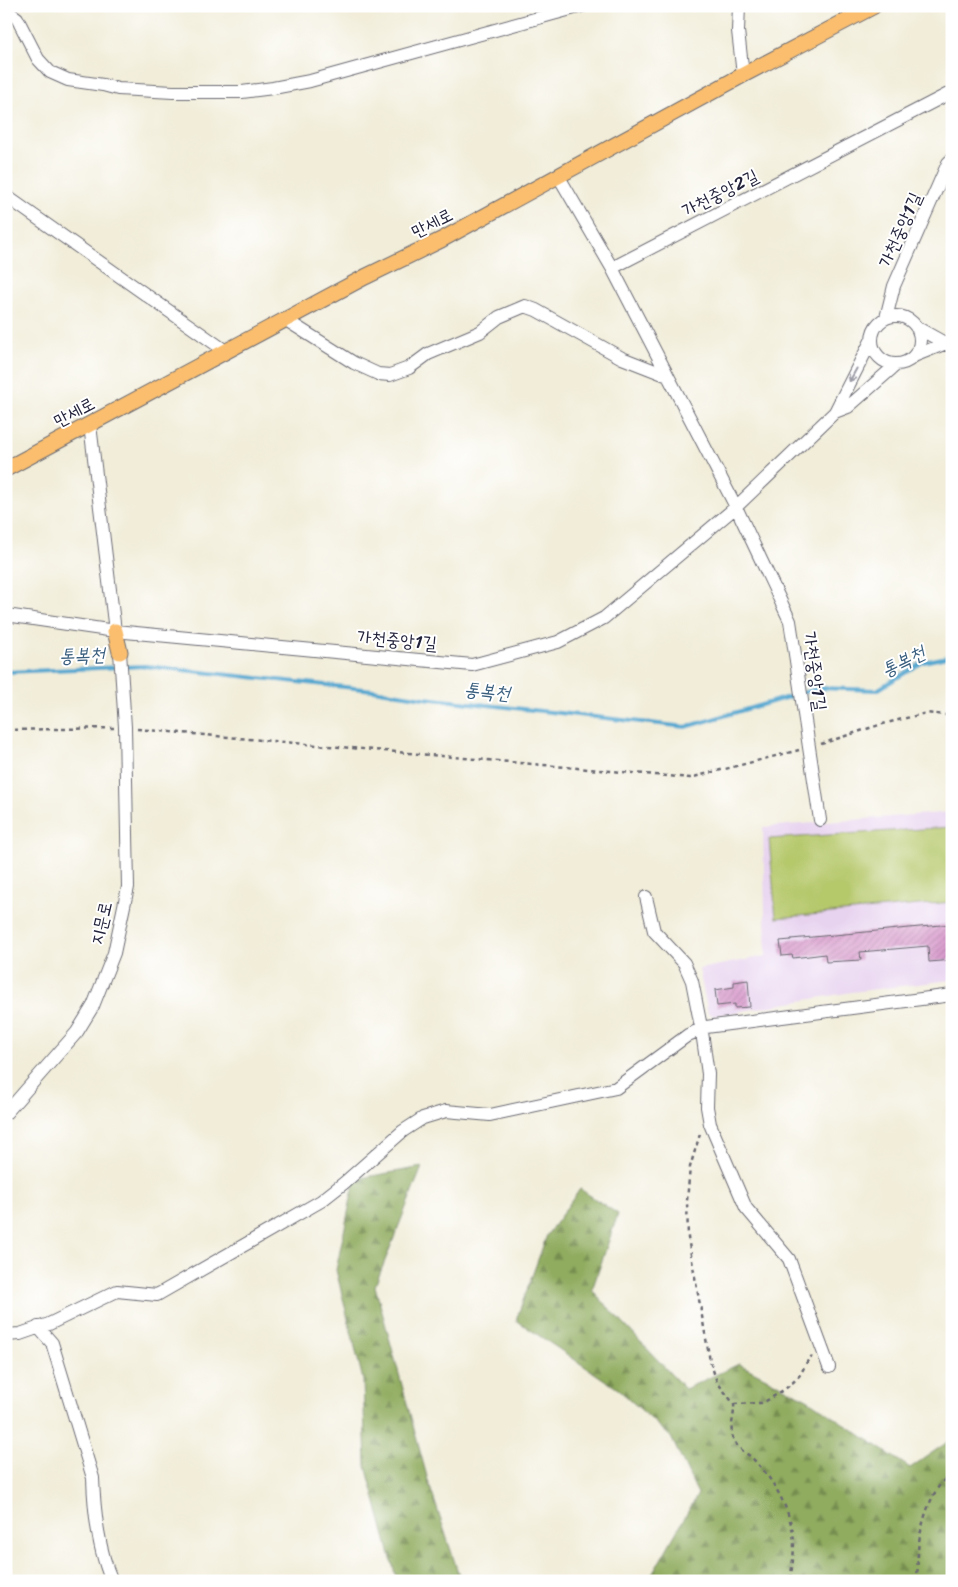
<svg xmlns="http://www.w3.org/2000/svg" width="958" height="1587" font-family="Sriracha,'Poor Story',sans-serif">
  <defs>
    <pattern id="forest-firs" width="22" height="20" patternUnits="userSpaceOnUse" patternTransform="scale(1.25)"><rect width="22" height="20" fill="#90ac5f"/><path d="M5 1l3.5 6h-7zM16 11l3.5 6h-7z" fill="#758c50"/></pattern>
    <pattern id="building-hatch" width="6" height="6" patternUnits="userSpaceOnUse" patternTransform="scale(1.25)"><rect width="6" height="6" fill="#d590c7"/><path d="M-1 1l2-2M0 6l6-6M5 7l2-2" fill="none" stroke="#ac75a3"/></pattern>
  </defs>
  <rect width="100%" height="100%" fill="#fff"/>
  <filter id="ink" filterUnits="userSpaceOnUse"><feTurbulence type="fractalNoise" baseFrequency=".02" numOctaves="2"/><feDisplacementMap in="SourceGraphic" scale="10" xChannelSelector="R" yChannelSelector="G"/><feConvolveMatrix kernelMatrix="1 2 1 2 8 2 1 2 1" color-interpolation-filters="sRGB"/></filter>
  <filter id="wash" filterUnits="userSpaceOnUse"><feTurbulence type="fractalNoise" baseFrequency=".0096" numOctaves="4" result="noise"/><feDisplacementMap in="SourceGraphic" scale="20" xChannelSelector="R" yChannelSelector="G"/><feGaussianBlur stdDeviation="1.12" result="paint"/><feColorMatrix in="noise" values="0 0 0 0 0 0 0 0 0 0 0 0 0 0 0 0 0 1.4 0 .05"/><feComposite in="paint" operator="in"/></filter>
  <g filter="url(#wash)">
    <rect width="100%" height="100%" fill="#f1edd9"/>
    <path fill="#e7d2ef" d="M952 812V980L852 992 714 1016 708 1013 699 969 766 956 763 827Z"/>
    <path fill="url(#forest-firs)" stroke="#59674d" d="M422 1167 375 1286 429 1484 461 1581H397L366 1466 363 1380 336 1270 355 1179Z
      M580 1189 618 1214 592 1290 685 1389 739 1364 807 1399 910 1468 952 1439V1581H646L653 1573 698 1494 671 1437 618 1389 516 1320 547 1235Z"/>
    <path fill="#b5c86b" stroke="#6c7553" d="M952 827V902L776 918 769 839Z"/>
    <g fill="none" stroke-linecap="round" stroke-linejoin="round">
      <path stroke="#55a7d0" stroke-width="4" d="M6 672 145 666 373 690 424 698 686 727 819 688 877 690 923 662 952 656"/>
    </g>
    <g id="blocks">
      <path fill="url(#building-hatch)" d="M952 924V960L929 962 928 946 860 952 861 960 826 962 825 954 793 958 792 955 782 956 780 941 791 940V939Z
        M748 980 750 1007 735 1008V1004L717 1006 715 990 734 987V982Z"/>
    </g>
  </g>
  <g filter="url(#ink)">
    <use href="#blocks" fill-opacity="0" stroke="#6a6972" stroke-width="1"/>
    <g fill="none" stroke-linecap="round" stroke-linejoin="round">
      <defs>
        <path id="minor" d="M739 6 738 31 743 75
          M6 10 17 18 38 59 50 72 68 80 103 85 118 89 173 92H242L273 88 310 81 582 6
          M559 177 612 268 736 507 790 621 820 820
          M6 196 227 352
          M612 268 952 92
          M872 340a24 24 0 1 1 48 0a24 24 0 1 1-48 0Z
          M886 318 894 286 948 163 952 159
          M286 320 354 363 378 374 390 375 409 368 428 354 480 332 499 317 518 309 525 306 536 310 622 358 668 376
          M916 327 952 347
          M914 356 949 342
          M835 412 848 407 897 364
          M90 425 115 631
          M6 615 115 631 472 665 558 642 604 618 736 507 835 412 872 339
          M646 897 654 931 684 963 692 981 702 1032 708 1074 707 1107 710 1124 746 1208 789 1259 829 1367
          M6 1113 77 1032 93 1006 114 953 128 887 125 727 120 652
          M38 1327 52 1343 93 1478C94 1510 99 1552 112 1581
          M6 1335 20 1334 49 1324 117 1291 157 1295 321 1201 344 1183 403 1131 423 1118 446 1111 490 1115 616 1088 688 1035 706 1027 952 995"/>
        <path id="major" d="M6 469 365 277 441 240 743 75 874 6
          M115 631 120 652"/>
      </defs>
      <use href="#minor" stroke="#6a6972" stroke-width="14"/>
      <use href="#major" stroke="#6a6972" stroke-width="17"/>
      <path stroke="#6a6972" stroke-width="2.5" stroke-dasharray="4 4" stroke-linecap="butt" d="M137 729 690 778 799 750
        M6 730 114 728
        M821 744 879 725 926 713 946 715 952 725
        M700 1134 690 1167 687 1201 688 1238 710 1361 717 1382 734 1404C735 1416 729 1427 733 1438 737 1450 747 1452 754 1460 775 1481 792 1513 794 1542 794 1555 792 1568 790 1581
        M734 1404 761 1403 766 1401C777 1394 790 1387 799 1376 804 1370 805 1362 812 1356
        M917 1581C918 1568 917 1555 919 1542 922 1520 933 1485 952 1473"/>
      <use href="#minor" stroke="#fff" stroke-width="12"/>
      <use href="#major" stroke="#fabe6e" stroke-width="15"/>
    </g>
    <defs><path id="oneway-shaft" d="M-6 0H5M1.5-3L5.5 0L1.5 3" fill="none" stroke-width="1.6" stroke-linecap="round" stroke-linejoin="round" transform="scale(1.25)"/></defs>
    <use stroke="#9c9ca7" href="#oneway-shaft" transform="translate(853 375) rotate(119)"/>
  </g>
  <g text-anchor="middle" dominant-baseline="central" stroke-width="4" stroke-linejoin="round" paint-order="stroke">
    <g font-size="18" fill="#22223b" stroke="#fff">
      <text transform="translate(720 193) rotate(-27)">가천중앙2길</text>
      <text transform="translate(432 223) rotate(-27)">만세로</text>
      <text transform="translate(900 230) rotate(-66)">가천중앙1길</text>
      <text transform="translate(74 412) rotate(-28)">만세로</text>
      <text transform="translate(397 640) rotate(5)">가천중앙1길</text>
      <text transform="translate(815 671) rotate(82)">가천중앙1길</text>
      <text transform="translate(101 923) rotate(-77)">지문로</text>
    </g>
    <g font-size="19" font-style="italic" fill="#395e7e" stroke="#fff">
      <text transform="translate(82 655) rotate(-2)">통복천</text>
      <text transform="translate(903 661) rotate(-26)">통복천</text>
      <text transform="translate(487 691) rotate(6)">통복천</text>
    </g>
  </g>
  <rect width="958" height="1587" fill="none" stroke="#fff" stroke-width="25"/>
</svg>
